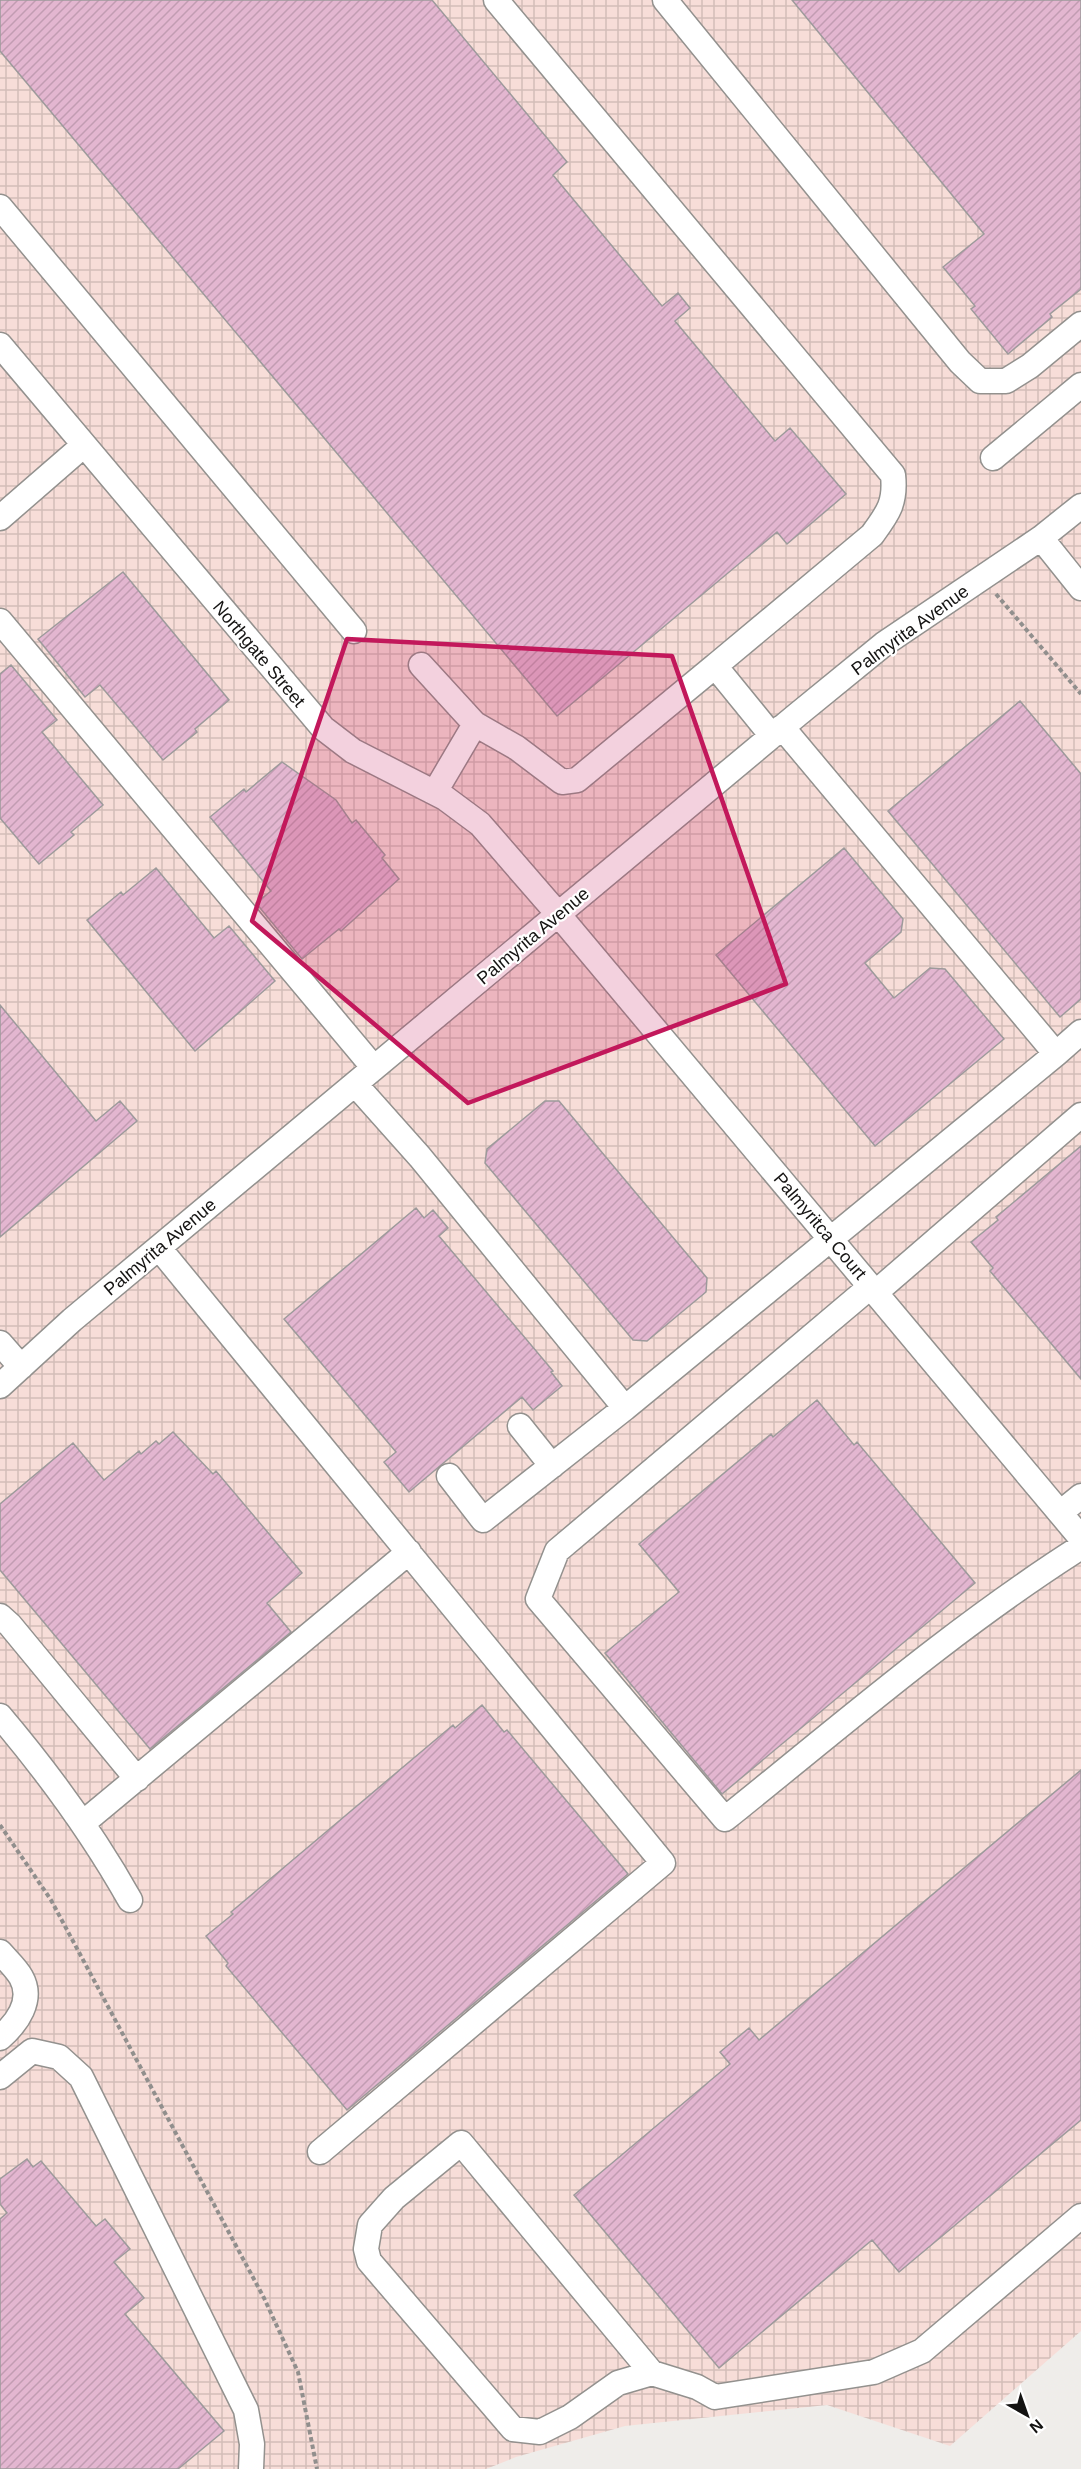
<svg xmlns="http://www.w3.org/2000/svg" width="1081" height="2469" font-family="Helvetica,sans-serif">
  <defs>
    <pattern id="industrial-grid" width="8" height="8" patternUnits="userSpaceOnUse" patternTransform="scale(1.5)"><rect width="8" height="8" fill="#f7ddd8"/><path d="M0 4h8M4 0v8" fill="none" stroke="#d3bdb8"/></pattern>
    <pattern id="building-hatch" width="6" height="6" patternUnits="userSpaceOnUse" patternTransform="scale(1.5)"><rect width="6" height="6" fill="#e3b6d0"/><path d="M-1 1l2-2M0 6l6-6M5 7l2-2" fill="none" stroke="#c29cb2"/></pattern>
  </defs>
  <rect width="100%" height="100%" fill="#efedea"/>
  <path fill="url(#industrial-grid)" d="M0 0H1081V2331L950 2446 827 2405 625 2426 516 2457 486 2469H0Z"/>
  <path fill="url(#building-hatch)" stroke="#9d9a9b" stroke-width="1.5" d="M0 0H432L567 162 553 175 662 306 678 293 690 308 675 321 775 441 790 428 846 494 787 544 777 532 557 716 0 51Z
    M792 0H1081V289L1050 314 1052 317 1008 354 971 309 975 306 943 267 984 234Z
    M123 572 229 700 195 729 197 732 163 760 100 685 85 697 38 639Z
    M11 665 57 720 42 732 103 805 71 832 74 835 39 864 0 818V674Z
    M1020 701 1081 774V999L1060 1017 888 811Z
    M282 762 336 800 352 823 356 820 385 855 382 858 399 879 341 931 339 929 302 959 256 903 271 891 210 817 244 789 246 792Z
    M844 848 903 919 901 932 865 963 894 998 930 968 945 969 1004 1039 875 1146 716 955Z
    M156 868 214 938 229 926 275 981 195 1051 87 920 121 892 123 895Z
    M0 1005 96 1121 120 1101 137 1121 0 1237Z
    M545 1101H559L707 1278 706 1292 647 1341 633 1340 485 1163 487 1149Z
    M1081 1146V1379L990 1271 993 1268 971 1242 998 1220 996 1217Z
    M416 1208 424 1218 433 1210 448 1228 439 1236 553 1371 551 1372 562 1386 533 1410 522 1397 409 1492 384 1462 396 1452 284 1319Z
    M817 1400 854 1445 857 1442 975 1583 722 1794 605 1653 679 1592 639 1544 771 1434 773 1437Z
    M173 1432 213 1474 216 1471 302 1573 267 1603 291 1632 150 1749 0 1570V1504L73 1443 104 1480 139 1451 141 1454 156 1441 159 1444Z
    M482 1705 504 1732 507 1730 628 1874 347 2110 226 1966 228 1963 206 1936 233 1914 231 1912 453 1725 455 1728Z
    M1081 1770V2120L899 2272 872 2240 719 2368 574 2195 730 2064 720 2052 749 2028 759 2040Z
    M27 2159 33 2167 41 2161 96 2226 105 2219 130 2249 114 2262 144 2298 125 2314 224 2431 178 2469H0V2219L7 2213 0 2204V2179Z"/>
  <g fill="none" stroke-linecap="round" stroke-linejoin="round">
    <defs>
      <path id="minor" d="M496 0 893 475C896 503 888 513 872 535L715 666 772 736
        M665 0 960 362 980 381H1006L1030 366 1081 324
        M0 207 354 631
        M0 345 323 728 353 751 445 798 480 824 558 914 1081 1538
        M993 458 1081 385
        M0 518 84 445
        M1041 538 1081 588
        M0 621 374 1068
        M421 665 475 724 517 748 562 782 577 780 715 666
        M435 792 475 724
        M1056 1054 1081 1032
        M355 1084 420 1157 625 1408 1056 1054 782 727
        M159 1248 663 1863 320 2152
        M870 1287 557 1551 538 1599 725 1819C841 1726 955 1627 1081 1547
        M875 1293 1081 1115
        M0 1343 21 1367
        M0 1386 72 1320 797 715 884 644 1041 538 1081 506
        M520 1426 552 1466
        M449 1476 483 1520 625 1408
        M1060 1513 1081 1496
        M0 1616 10 1625 137 1779
        M0 1716C49 1774 93 1834 130 1900
        M83 1823 409 1552
        M0 1952C7 1960 16 1968 21 1977 34 2000 17 2023 0 2038
        M0 2077 32 2051 59 2057 81 2077 246 2410 252 2444 251 2469
        M652 2373 618 2383 570 2417 540 2432 513 2429 369 2261 366 2249 370 2225 394 2198 461 2143 652 2373 697 2387 715 2397 874 2372 922 2351 1081 2216"/>
    </defs>
    <use href="#minor" stroke="#93918e" stroke-width="27"/>
    <path stroke="#918f8d" stroke-width="4" stroke-dasharray="4.5 3" stroke-linecap="butt" d="M996 594 1081 694
      M0 1825 51 1900 264 2298 298 2372 317 2469"/>
    <use href="#minor" stroke="#fff" stroke-width="24"/>
  </g>
  <path fill="#c2185b" fill-opacity="0.2" stroke="#c2185b" stroke-width="4.5" stroke-linejoin="round" d="M347 639 672 656 786 984 468 1103 252 921Z"/>
  <g text-anchor="middle" dominant-baseline="central" stroke-width="4.5" stroke-linejoin="round" paint-order="stroke">
    <g font-size="18" fill="#141312" stroke="#fff">
      <text transform="translate(910 630) rotate(-36)">Palmyrita Avenue</text>
      <text transform="translate(259 654) rotate(50)">Northgate Street</text>
      <text transform="translate(533 936) rotate(-40)">Palmyrita Avenue</text>
      <text transform="translate(820 1226) rotate(50)">Palmyritca Court</text>
      <text transform="translate(160 1247) rotate(-40)">Palmyrita Avenue</text>
    </g>
  </g>
  <g transform="translate(1027 2415) rotate(140)" stroke="#ffffff" stroke-width="4.5" paint-order="stroke">
  <path d="M0-4.5L10 22L0 15L-10 22Z" fill="#141312"/>
  <text y="-9" font-size="16" font-weight="bold" text-anchor="middle" fill="#141312">N</text>
  </g>
</svg>
